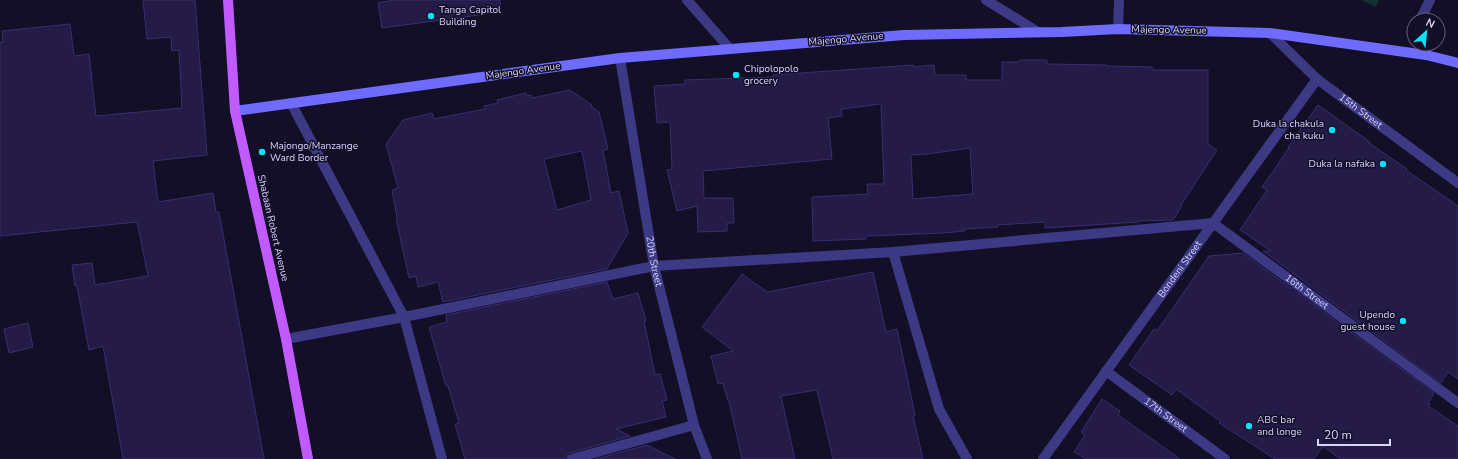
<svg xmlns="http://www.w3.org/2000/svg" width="1458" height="459" font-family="'Nunito Sans',sans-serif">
  <rect width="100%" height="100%" fill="#130f26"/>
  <path fill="#12302f" d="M1361 0H1379L1376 7Z"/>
  <path fill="#241b47" stroke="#3b2d73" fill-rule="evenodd" d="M143 0H195L207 155 153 161 158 202 213 193 216 212H219L264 459H123L103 346 89 350 77 286H75L72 265 92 263 95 285 148 276 137 222 0 236V42H3L2 31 70 24 74 56 89 54 96 116 182 108 179 50 172 51 171 37 147 39Z
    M394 0H500L501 12 382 28 378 3Z
    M1022 60H1047V64L1106 65V66L1152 67V70H1208V144L1217 150 1181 205 1182 206 1173 220 1138 221V222L1045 228V222L998 225V227L964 229V231L944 233 866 236V239L813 241 812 197 868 194 867 184H884L881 104 841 109 842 116 828 118 832 159 703 171 704 198H733L734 223H727V231L698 232 697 206 677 211 667 170 672 169 670 122 657 123 654 86 685 84V80L773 77V75L913 65V67L934 65 935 75H966V80H1002V62H1018V61ZM970 148 973 194 913 199 911 155 928 154Z
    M570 90 592 105 591 106 599 112 608 149 603 150 611 193 619 191 628 233 607 269 443 302 438 282 418 287 416 276 409 278 396 218 397 217 392 190 398 188 386 144 403 120 432 113 434 119 485 109 484 106 498 103 497 100 526 93V96L531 95 532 98ZM582 151 591 200 557 210 544 159Z
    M1318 105 1370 142 1369 143 1407 169 1406 170 1458 206V379L1448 372 1441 383 1263 251H1271L1240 230 1267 190 1262 187 1289 148 1288 147Z
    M1243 253 1434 393 1428 403 1430 404 1428 406 1458 426V459H1340L1323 446 1314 459H1275L1219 423 1220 421 1176 389 1172 395 1129 365 1154 329 1157 331 1209 256Z
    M873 272 886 332 897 329 915 415 913 416 923 459H833L817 390 781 396 795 459H742L729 401H728L723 383 718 384 711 356 733 351 702 327 742 274 767 292Z
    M607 282 613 299 638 293 646 321H644L655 375 660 374 667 400 662 401 666 417 616 429 630 436 570 453 567 455 566 459H465L455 424 459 423 448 386H446L429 327 447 322 446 315Z
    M28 323 33 347 9 353 4 329Z
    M1102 399 1120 411 1118 415 1180 459H1086L1074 452 1085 435 1081 432Z
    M647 445 675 459H596Z"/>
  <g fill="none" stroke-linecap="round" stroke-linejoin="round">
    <path stroke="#3d3a85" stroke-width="10" d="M687 0 730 49
      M986 0 1038 32
      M1420 20 1430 0
      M1118 29 1119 0
      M1421 44 1426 55"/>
    <g stroke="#3d3a85" stroke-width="10">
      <path id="s1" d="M1270 33 1317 79 1458 183"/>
      <path id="s2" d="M620 58 654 266 694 425 707 459"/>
      <path d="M291 103 404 317 442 459"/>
      <path d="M893 252 939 409 967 459"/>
      <path id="s3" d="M286 339 404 317 654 266 893 252 1213 223 1458 403"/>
      <path id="s4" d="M1106 371 1225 459"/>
      <path d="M572 459 694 425"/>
      <path id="s5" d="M1043 459 1317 79"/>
    </g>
    <path stroke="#6f6bff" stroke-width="10" d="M235 111 620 58 904 35 1062 32 1118 29 1270 33 1426 55 1458 63"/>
    <path stroke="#c25bff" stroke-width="10" d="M228 0 235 111 286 339 308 459"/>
  </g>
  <g fill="#00e5ff" stroke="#130f26" stroke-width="1.5">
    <circle cx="431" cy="16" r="4"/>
    <circle cx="736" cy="75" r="4"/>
    <circle cx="1332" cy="130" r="4"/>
    <circle cx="262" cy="152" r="4"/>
    <circle cx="1383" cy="164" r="4"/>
    <circle cx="1403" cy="321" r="4"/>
    <circle cx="1249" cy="426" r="4"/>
  </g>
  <g text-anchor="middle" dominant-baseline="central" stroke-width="3" stroke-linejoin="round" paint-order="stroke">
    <g font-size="10" fill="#d9d4ff" stroke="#130f26" text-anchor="start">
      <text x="439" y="10">Tanga Capitol<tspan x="439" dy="12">Building</tspan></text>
      <text x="744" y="69">Chipolopolo<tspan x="744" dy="12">grocery</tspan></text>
      <text x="1324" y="124" text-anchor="end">Duka la chakula<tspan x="1324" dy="12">cha kuku</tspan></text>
      <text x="270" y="146">Majongo/Manzange<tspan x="270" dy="12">Ward Border</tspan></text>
      <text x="1375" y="164" text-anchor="end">Duka la nafaka</text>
      <text x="1395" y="315" text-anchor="end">Upendo<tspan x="1395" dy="12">guest house</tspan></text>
      <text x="1257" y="420">ABC bar<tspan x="1257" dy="12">and longe</tspan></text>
    </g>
    <g font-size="10" fill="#d9d4ff" stroke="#130f26">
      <text transform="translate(1169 30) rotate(1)">Majengo Avenue</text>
      <text transform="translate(846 39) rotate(-5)">Majengo Avenue</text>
      <text transform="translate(523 71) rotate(-8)">Majengo Avenue</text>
      <text stroke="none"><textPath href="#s1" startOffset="120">15th Street</textPath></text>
      <text transform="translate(273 228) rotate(77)">Shabaan Robert Avenue</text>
      <text stroke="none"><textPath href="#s2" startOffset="206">20th Street</textPath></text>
      <text stroke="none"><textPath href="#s5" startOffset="234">Bondeni Street</textPath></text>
      <text stroke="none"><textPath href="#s3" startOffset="1052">16th Street</textPath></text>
      <text stroke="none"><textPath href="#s4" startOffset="74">17th Street</textPath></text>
    </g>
  </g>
  <g transform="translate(1426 32) rotate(27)"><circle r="19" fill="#130f26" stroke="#625e7d"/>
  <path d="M0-3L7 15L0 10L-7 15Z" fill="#00e5ff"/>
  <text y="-6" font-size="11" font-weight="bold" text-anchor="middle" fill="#d9d4ff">N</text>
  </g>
  <path d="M1318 439v6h72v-6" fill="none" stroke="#d9d4ff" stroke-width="2"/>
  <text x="1324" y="439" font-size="12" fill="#d9d4ff" stroke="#130f26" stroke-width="3" paint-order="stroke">20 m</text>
</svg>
